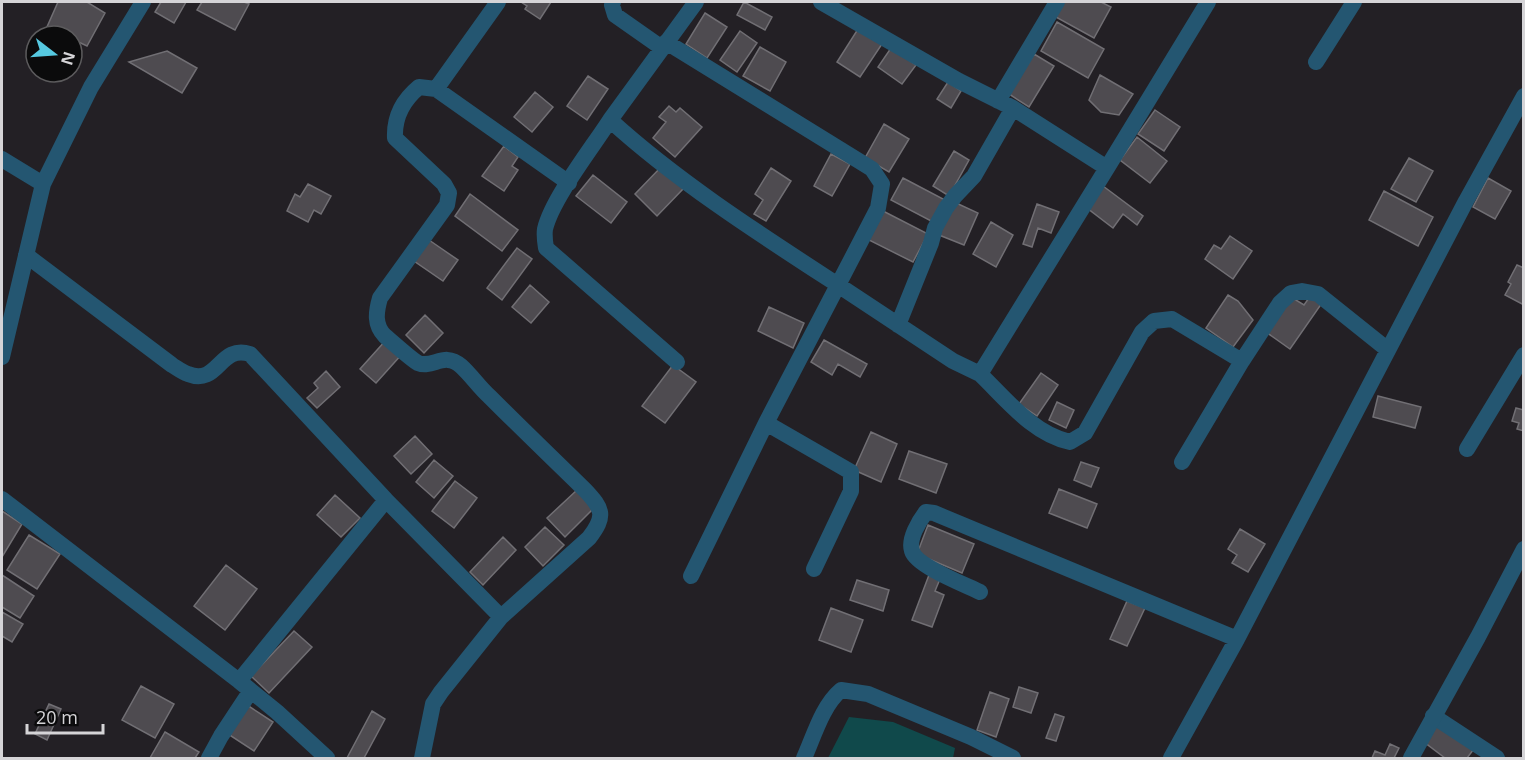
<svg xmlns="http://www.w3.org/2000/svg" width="1525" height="760" font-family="'Open Sans',sans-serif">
  <rect width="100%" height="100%" fill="#232025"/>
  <path fill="#10494b" d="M849 717 893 722 955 748 953 758H828Z"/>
  <path fill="#4e4b50" stroke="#716f74" stroke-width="1.5" d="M58 2H87L105 13 87 46 72 39V36H66L47 27Z
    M161 2H186L174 23 155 12Z
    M202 2H244L249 4 235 30 197 10Z
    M521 2H551L540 19 525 9 527 6Z
    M744 2 772 17 765 30 737 15Z
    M1062 2H1101L1111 7 1094 38 1054 16Z
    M705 13 727 27 707 58 686 44Z
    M1057 22 1104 49 1088 78 1041 51Z
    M858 29 882 44 860 77 837 62Z
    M740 31 757 43 737 72 720 60Z
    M760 47 786 62 770 91 743 76Z
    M891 48 916 65 902 84 878 67Z
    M167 51 197 68 182 93 129 62Z
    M1034 54 1054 66 1029 107 1009 94Z
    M1100 75 1133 94 1119 115 1101 112 1089 100Z
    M588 76 608 89 587 120 567 106Z
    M948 82 961 91 951 108 937 99Z
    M535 92 553 107 532 132 514 117Z
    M669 106 676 112 680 108 702 127 675 157 653 138 666 122 659 117Z
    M1155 110 1180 127 1164 151 1138 134Z
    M884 124 909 139 889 172 865 158Z
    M1137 137 1167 161 1150 183 1120 160Z
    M504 146 518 157 512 166 518 170 504 191 482 176Z
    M954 151 969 160 949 196 933 186Z
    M831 154 850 164 832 196 814 186Z
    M1409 158 1433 171 1416 202 1391 189Z
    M662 166 684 188 657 216 635 194Z
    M771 168 791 181 766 221 754 214 763 200 755 194Z
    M593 175 627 202 611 223 576 196Z
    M903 178 945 200 933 222 891 200Z
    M1488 178 1511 191 1495 219 1473 207Z
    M308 184 331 196 321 214 314 210 308 222 287 211 295 194 300 197Z
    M1103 186 1143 216 1137 225 1123 214 1113 228 1087 208Z
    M1384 191 1433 217 1418 246 1369 220Z
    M470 194 518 230 502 251 455 216Z
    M954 202 978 213 964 245 939 235Z
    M1037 204 1059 212 1051 233 1038 228 1032 247 1023 244Z
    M883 211 928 234 913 262 867 239Z
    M991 222 1013 235 996 267 973 254Z
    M1230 236 1252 251 1233 279 1205 259 1214 245 1221 249Z
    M429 240 458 260 443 281 414 261Z
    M517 248 532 259 502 300 487 288Z
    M1517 265 1524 268V305L1505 295 1511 284 1508 282Z
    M530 285 549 302 531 323 512 307Z
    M1228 295 1238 301 1253 320 1233 347 1206 328Z
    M1311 295 1322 303 1290 349 1266 332 1291 297 1304 305Z
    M769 307 804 323 793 348 758 331Z
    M425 315 443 333 424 353 406 335Z
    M386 340 402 354 376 383 360 369Z
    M824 340 867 364 860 377 838 364 832 375 811 362Z
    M673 365 696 382 665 423 642 406Z
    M326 371 340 387 317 408 307 398 318 388 314 383Z
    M1041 373 1058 385 1037 416 1019 404Z
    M1378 396 1421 407 1415 428 1373 417Z
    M1057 402 1074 410 1066 428 1049 420Z
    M1516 408 1524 410V431L1517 429 1519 423 1512 421Z
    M871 432 897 444 881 482 854 470Z
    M415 436 432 454 411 474 394 456Z
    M909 451 947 464 936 493 899 479Z
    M434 460 453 476 434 498 416 482Z
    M1081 462 1099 468 1091 487 1074 480Z
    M455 481 477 498 454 528 432 511Z
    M1059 489 1097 504 1087 528 1049 513Z
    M577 490 594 508 565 537 547 518Z
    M335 495 360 518 341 537 317 515Z
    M2 511 22 524 2 557Z
    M928 525 974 544 962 573 917 554Z
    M545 527 564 545 543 566 525 547Z
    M1240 529 1265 544 1248 572 1232 563 1237 555 1228 549Z
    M29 535 60 554 37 589 7 570Z
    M503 537 516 550 483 585 470 572Z
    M226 565 257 589 225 630 194 606Z
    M2 575 34 596 20 618 2 607Z
    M929 575 940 579 935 591 944 595 932 627 912 620Z
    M857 580 889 590 883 611 850 600Z
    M1127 601 1145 608 1127 646 1110 639Z
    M831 608 863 620 851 652 819 640Z
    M2 612 23 624 12 642 2 636Z
    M294 631 312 647 269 693 251 676Z
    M141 686 174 704 155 738 122 720Z
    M1019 687 1038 693 1031 713 1013 707Z
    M990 692 1009 699 996 737 977 730Z
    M49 704 61 709 47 740 35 734Z
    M247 705 273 722 254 751 228 734Z
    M372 711 385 719 364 758H347Z
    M1055 714 1064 717 1056 741 1046 738Z
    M1439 722 1474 749 1467 758H1445L1424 742Z
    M165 732 199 752 195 758H150Z
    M1390 744 1399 748 1394 758H1372L1375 751 1385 755Z"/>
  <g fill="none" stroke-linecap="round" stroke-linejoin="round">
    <path stroke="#245671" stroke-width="16" d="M613 2 612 5 615 15 662 48
      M666 42 872 169 882 184 878 208 838 285 953 361 980 374 1107 168 1013 108 959 81 821 2
      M1316 62 1354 2
      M436 89 498 2
      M998 101 1057 2
      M610 120C592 148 552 199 545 229 544 236 545 242 546 248L677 362
      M2 159 43 184
      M1107 168 1208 2
      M26 255 172 365C177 368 182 372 188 374 219 386 219 344 250 354L386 500 501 617
      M898 325 931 243 935 228 946 208 955 196 974 176 1013 108
      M2 357 43 184 91 87 143 2
      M980 374C1007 400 1033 434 1070 442L1085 433 1142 332 1154 321 1172 319 1242 361
      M766 423 851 472V491L814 569
      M1467 449 1524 355
      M1182 462 1242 361 1280 303 1291 293 1302 291 1318 294 1388 350
      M2 499 239 681 277 712 327 758
      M691 576 766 423 838 285C761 235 678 182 610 120L696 2
      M980 592C966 585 916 566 912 551 908 539 919 521 926 512L934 513 1237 639
      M239 681 386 500
      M1433 716 1497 758
      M209 758 221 736 250 692
      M422 758 433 704 441 692 501 617 589 538C606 516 603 509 585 490 553 459 521 428 489 396 479 387 471 375 461 366 444 351 433 369 418 363 412 360 391 341 385 336 374 325 376 312 380 298L447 205 449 193 444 184 395 138C394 117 402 101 419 87L436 89 569 183
      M804 758C814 736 822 706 841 690L868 694 971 737 1013 758
      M1171 758 1237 639 1466 201 1524 96"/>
    <path stroke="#245671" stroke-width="16" d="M1411 758 1478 637 1524 549"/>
  </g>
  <rect width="1525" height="760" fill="none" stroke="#d5d4d7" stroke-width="6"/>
  <g transform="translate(54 54) rotate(107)"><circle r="28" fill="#0b0b0c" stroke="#5c5b5d" stroke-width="1.5"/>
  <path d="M0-4.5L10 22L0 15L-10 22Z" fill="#56c9e1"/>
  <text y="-9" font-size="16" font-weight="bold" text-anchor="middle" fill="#d5d4d7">N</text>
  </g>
  <path d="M27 724v9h76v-9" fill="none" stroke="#d5d4d7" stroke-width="3"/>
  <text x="36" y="724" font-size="18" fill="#d5d4d7" stroke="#0b0b0c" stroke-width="4.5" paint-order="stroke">20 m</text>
</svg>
